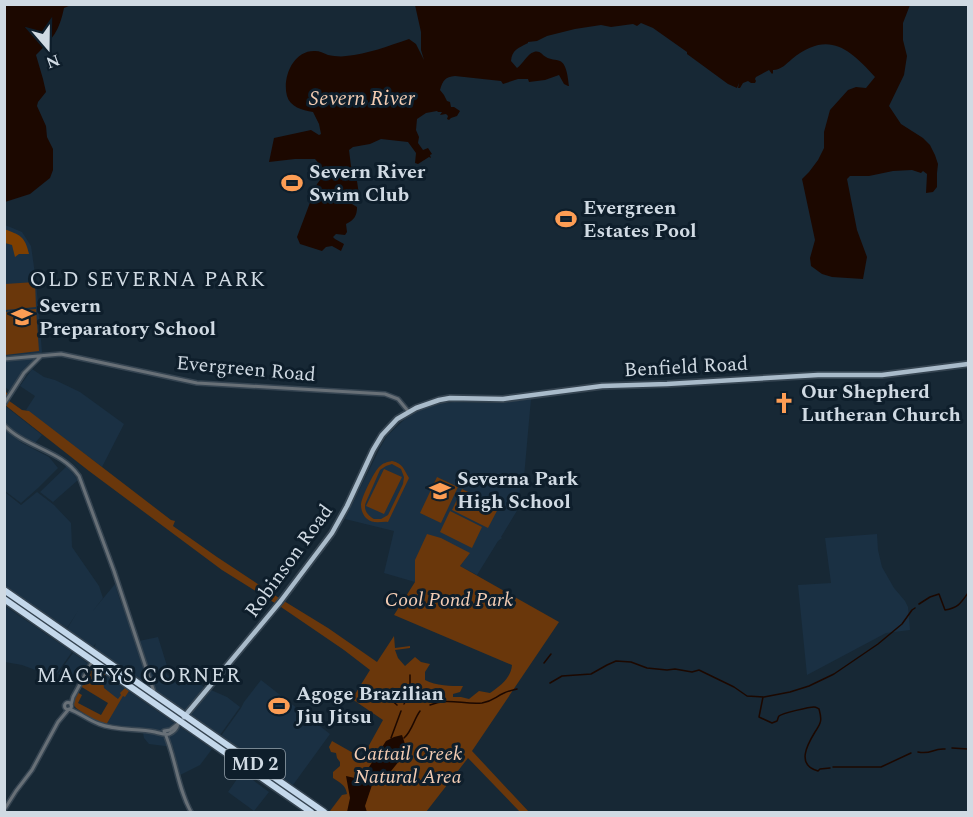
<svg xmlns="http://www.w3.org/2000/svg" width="973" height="817" font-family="Spectral,serif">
  <rect width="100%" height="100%" fill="#172835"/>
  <path fill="#1a3043" d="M5 225 22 232 31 246 36 281 42 352 41 353 5 356Z
    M36 358 10 391 5 387 4 361Z
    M32 369 44 377 55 380 80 392 124 424 102 467 26 410 35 396 20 386Z
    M531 399 524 477H521L518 509 501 537 502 538 498 541 477 575 460 566 469 554 415 560V582L384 573 394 531 345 519 380 448 387 436 405 419 418 411 438 404 454 402 491 403Z
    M4 405 42 435 35 443 22 437 8 427 5 421Z
    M5 429 22 443 49 457 58 468 38 488 21 503 5 491Z
    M67 466 78 480 53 502 40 492Z
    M37 492 54 505 71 523 72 547 99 586 103 598 92 612 115 584 121 603 139 641 158 637 167 666 165 672 179 686 189 676 204 687 227 697 240 707 220 735 94 648 96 643 93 647 67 629 78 611 67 628 5 587 4 494 6 493 21 505Z
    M877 534 878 550 882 567 894 588 905 601 908 607 910 630 886 633 807 675 798 585 831 583 825 538Z
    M5 606 72 652 54 677 22 665 5 662Z
    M73 653 212 749 200 765 180 775 173 747 149 744 144 738 143 732 105 724 118 702 88 680 78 683 58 674Z
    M261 680 330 734 293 785 221 736 241 708 244 702Z
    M242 772 269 792 254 811 228 792Z"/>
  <path fill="#6a370b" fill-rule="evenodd" d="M35 282 36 307 5 310V284Z
    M36 309 39 351 5 355V312Z
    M5 391 8 394 5 398 22 410 29 411 171 520 175 521 173 526 217 557 279 598 328 628 377 662 394 636 395 648 410 646V648L395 650 398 658 405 666 415 657 421 662 430 664 425 672V680C436 686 451 686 463 686L460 692 453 694V697H461L469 699 479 691 490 693C500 686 511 678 512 665L394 615 415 582V560L427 534 441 538 470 553 460 566 559 622 472 751 529 812H520L468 758 426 812 330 811 342 795 347 794C346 785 339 782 333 778V772L340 766V762L337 758 336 753 331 752 329 747 332 741 362 758 383 720 352 699 370 670 344 650 281 607 222 570 89 471 5 405Z
    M392 461C403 463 404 470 409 478L388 522C381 521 374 525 366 518 363 515 361 510 361 505 361 498 374 472 379 467 383 463 387 462 392 461ZM392 464 401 469 404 477 403 484 388 515 381 519H374C367 515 363 509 366 502L380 470 386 466Z
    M384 469 402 477 384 514 366 506Z
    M437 477 458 487 441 523 420 513Z
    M462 489 499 507 488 528 452 510Z
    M450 511 482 527 472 548 440 532Z
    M93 665 105 674V677L103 679 104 688 118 699 121 695 120 693 125 688 129 691 125 697 123 696 106 725H101L76 708 73 704 77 692 82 695 78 703 101 715 108 703 80 686Z"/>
  <path fill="#7e3f00" d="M4 229C20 235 25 236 29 254H19L15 257 12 245 5 243Z"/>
  <path fill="#1c0800" d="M5 4 71 5 64 8C59 32 53 38 36 55L43 79 46 92 38 102 37 106 46 126 47 137 53 149V170L50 178 30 194 5 202Z
    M910 5 903 23V40L907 56 904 75 889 106 901 124 923 138 930 145 935 155 938 164 937 173V187L933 192 926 193 927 174 923 171 921 173 912 170 893 171 869 176H850L847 179 857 230 867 257 863 279 832 277 822 274 811 266 810 258 815 240 802 179 809 172 818 160 824 148V132L830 110 848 90 856 87 866 88 875 77C849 48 828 30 792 59 786 64 781 70 773 70V73L772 74 769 70 756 77 755 79 756 81 755 83H751L748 81 743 83 740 88H738L739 83 737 88 728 84 687 54V52L653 28 641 23 637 26 633 24 611 27 601 25 575 29 547 36 537 41 528 42V43C518 48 512 50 511 61L517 68C523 64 527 54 534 52 540 50 542 55 546 57 550 60 556 59 560 61 567 64 568 79 569 86H568L564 84 559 75 545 80 529 82 528 79H518L503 84 501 81 455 76C445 77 443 80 440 90L444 95 447 101 450 102 451 107H454L460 111 457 116 451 118 449 120 447 119 448 116 446 114 440 115 442 112H438L437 111 426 113 417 119 416 130 419 137 418 143 423 150 428 148 432 154 430 155 431 158 429 157 418 164 415 163 416 153 408 142 381 139 370 144 353 147 349 150 351 166 356 174 359 195C354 197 351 198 352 204L357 207C357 216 354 220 346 224L347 232 345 235 336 234 333 237 335 239 344 244 341 251 332 246 326 247 322 251 300 244 297 237 317 184 326 172 315 159H295L269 162 274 138 311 130 319 135 321 134 319 124 313 112C302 110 290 107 287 96 282 78 293 50 315 51 320 51 323 53 328 55 333 56 341 57 346 56 368 54 388 46 409 39L416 44 424 60 421 50V32L415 5Z
    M402 735 406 747 404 755 383 781 373 782 365 806 367 812H347L350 798 346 776 359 779 369 767 386 741 394 737Z"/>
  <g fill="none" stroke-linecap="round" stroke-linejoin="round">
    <path stroke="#1c0800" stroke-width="1.5" d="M919 604 930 597 939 594 945 610C958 608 961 603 968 593
      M544 663 551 654
      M550 683 562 676 591 674 607 665 616 661 631 662 647 668 667 670 675 669 692 672 699 670 734 687 747 696 764 697 790 692 809 686 834 674 878 644 902 624 912 610 915 608
      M375 691 390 699 397 705
      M410 693V675
      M763 697 759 717 772 723 777 721C778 719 778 717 779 716 782 713 810 707 814 707 816 707 817 708 819 709 820 713 822 719 820 723 819 726 817 729 815 732 807 745 796 765 818 771L820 769 830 768
      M404 704 408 697
      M430 705C449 697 463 705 482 703 493 701 495 697 504 693 508 691 513 690 517 689
      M391 738 401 711
      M404 738C412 731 414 719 420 711
      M952 748 968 749
      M918 752C932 755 932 748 945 749
      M833 767H881L911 753"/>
    <defs>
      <path id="minor" d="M4 359 61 354 197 383 385 394 398 399 408 411
        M4 404 24 373 41 356
        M4 425C26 448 61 450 79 476L114 571 154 692
        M64.5 706a3.5 3.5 0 1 1 7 0a3.5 3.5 0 1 1-7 0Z
        M71 705 73 697 92 662
        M69 709C80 713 88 720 99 724 116 731 137 728 155 732 160 733 164 735 169 734 174 732 177 728 178 724
        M164 731C176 758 177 787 191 812
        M164 731 170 730 179 723
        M4 810 16 791 32 770 58 722 68 710"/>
      <path id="major" d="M184 717 280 602 332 533 347 506 373 450 382 435 397 419 416 408 439 400 450 398 503 399 602 386 667 384 818 375H882L968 364"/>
      <path id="highway" d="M4 590 324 812
        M4 599 311 812"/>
    </defs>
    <use href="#minor" stroke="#354451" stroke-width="6"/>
    <use href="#major" stroke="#354451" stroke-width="8"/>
    <use href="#highway" stroke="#354451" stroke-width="9"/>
    <use href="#minor" stroke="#687077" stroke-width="3"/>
    <use href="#major" stroke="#a9bbca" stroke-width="4.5"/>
    <use href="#highway" stroke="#c4d8eb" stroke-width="6"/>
  </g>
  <defs>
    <symbol id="stadium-bare" viewBox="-9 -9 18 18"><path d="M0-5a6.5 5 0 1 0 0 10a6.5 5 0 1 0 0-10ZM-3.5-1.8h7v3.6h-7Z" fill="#fd9d54" stroke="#0e1e2b" stroke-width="2.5" paint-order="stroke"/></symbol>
    <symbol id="school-bare" viewBox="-9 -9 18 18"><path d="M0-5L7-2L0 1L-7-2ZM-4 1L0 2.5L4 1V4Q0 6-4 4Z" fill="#fd9d54" stroke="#0e1e2b" stroke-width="2.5" paint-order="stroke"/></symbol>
    <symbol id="church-bare" viewBox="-9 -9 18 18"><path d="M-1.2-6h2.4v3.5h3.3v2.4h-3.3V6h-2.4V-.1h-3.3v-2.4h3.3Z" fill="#fd9d54" stroke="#0e1e2b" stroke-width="2.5" paint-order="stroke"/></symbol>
  </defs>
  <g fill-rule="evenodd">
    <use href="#stadium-bare" x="277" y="168" width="30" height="30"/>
    <use href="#stadium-bare" x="551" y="204" width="30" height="30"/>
    <use href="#school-bare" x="7" y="302" width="30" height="30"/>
    <use href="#church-bare" x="769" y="388" width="30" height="30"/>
    <use href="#school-bare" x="425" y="476" width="30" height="30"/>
    <use href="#stadium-bare" x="264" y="691" width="30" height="30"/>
  </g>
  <g text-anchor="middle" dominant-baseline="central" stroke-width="6" stroke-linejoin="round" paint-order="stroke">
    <rect fill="#0e1e2b" stroke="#96a2ac" stroke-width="1.5" x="225" y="749" width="60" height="30" rx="4.5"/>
    <g font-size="18" font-weight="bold" fill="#d0dae3">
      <text x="255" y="764">MD 2</text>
    </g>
    <g font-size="20" font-weight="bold" fill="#d0dae3" stroke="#0e1e2b" text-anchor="start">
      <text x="309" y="172">Severn River<tspan x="309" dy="23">Swim Club</tspan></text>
      <text x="583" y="208">Evergreen<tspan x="583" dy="23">Estates Pool</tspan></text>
      <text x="39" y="306">Severn<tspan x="39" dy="23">Preparatory School</tspan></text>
      <text x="801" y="392">Our Shepherd<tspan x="801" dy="23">Lutheran Church</tspan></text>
      <text x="457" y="479">Severna Park<tspan x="457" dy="23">High School</tspan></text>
      <text x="296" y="694">Agoge Brazilian<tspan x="296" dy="23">Jiu Jitsu</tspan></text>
    </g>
    <g font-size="20" fill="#d0dae3" stroke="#0e1e2b">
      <text transform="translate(686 367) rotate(-3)">Benfield Road</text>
      <text transform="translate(246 369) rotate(5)">Evergreen Road</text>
      <text transform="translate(289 561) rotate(-54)">Robinson Road</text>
    </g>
    <g font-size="20" font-style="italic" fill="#f4cdb4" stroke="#0e1e2b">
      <text x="449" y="600">Cool Pond Park</text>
      <text x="408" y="754">Cattail Creek<tspan x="408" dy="23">Natural Area</tspan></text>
    </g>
    <g font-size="21" font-style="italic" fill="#f2ccb2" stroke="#0e1e2b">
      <text x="362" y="99">Severn River</text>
    </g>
    <g font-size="21" letter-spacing="1.5" fill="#d0dae3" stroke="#0e1e2b">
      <text x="148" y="280">OLD SEVERNA PARK</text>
      <text x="139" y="676">MACEYS CORNER</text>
    </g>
  </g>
  <rect width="973" height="817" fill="none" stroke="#d0dae3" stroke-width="12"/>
  <g transform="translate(48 48) rotate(160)" stroke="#0e1e2b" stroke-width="4.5" paint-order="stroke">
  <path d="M0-4.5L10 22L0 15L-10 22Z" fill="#d0dae3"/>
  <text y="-9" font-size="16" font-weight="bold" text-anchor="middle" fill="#d0dae3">N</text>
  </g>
</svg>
